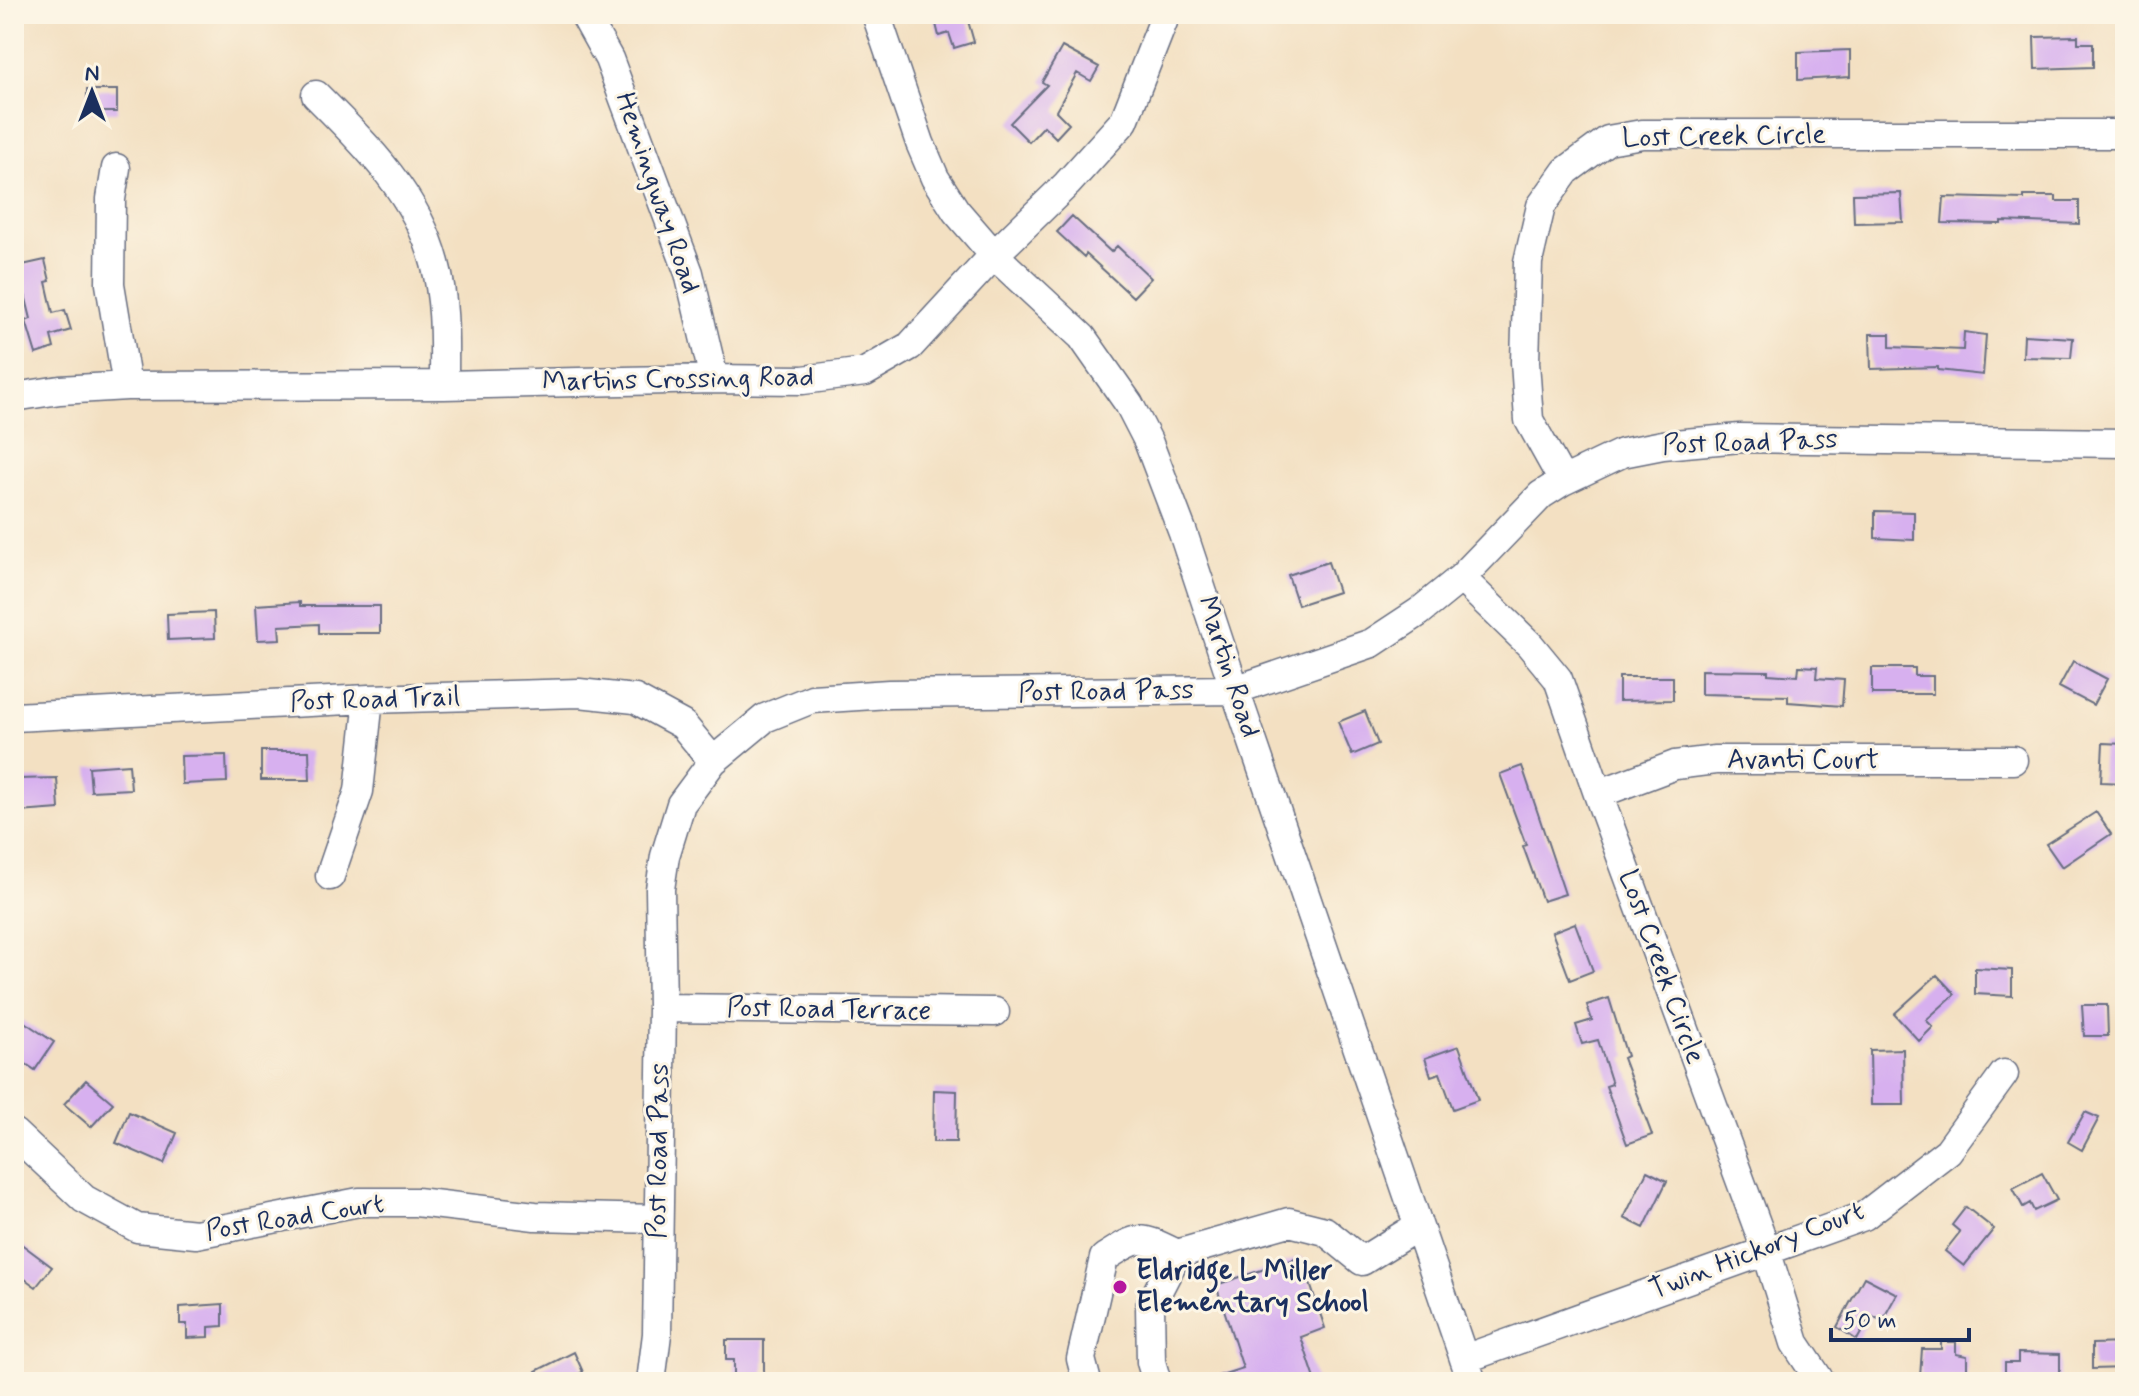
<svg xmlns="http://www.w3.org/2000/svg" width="2139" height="1396" font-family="Mynerve,sans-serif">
  <rect width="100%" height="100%" fill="#fcf5e5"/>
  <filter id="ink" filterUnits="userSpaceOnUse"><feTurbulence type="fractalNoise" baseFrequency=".0125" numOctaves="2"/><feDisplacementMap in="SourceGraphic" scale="16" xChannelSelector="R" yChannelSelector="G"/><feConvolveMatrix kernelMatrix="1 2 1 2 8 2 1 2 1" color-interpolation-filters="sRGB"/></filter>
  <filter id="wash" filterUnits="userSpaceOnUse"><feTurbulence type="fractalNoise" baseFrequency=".006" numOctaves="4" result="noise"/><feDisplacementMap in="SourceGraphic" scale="32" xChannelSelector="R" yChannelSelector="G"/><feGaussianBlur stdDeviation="1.8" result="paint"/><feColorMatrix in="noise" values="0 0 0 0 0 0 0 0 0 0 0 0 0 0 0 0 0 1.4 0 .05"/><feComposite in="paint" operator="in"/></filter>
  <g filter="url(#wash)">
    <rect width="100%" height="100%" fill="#f3e0c2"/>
    <g id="blocks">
      <path fill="#d7b0ef" d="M941 14H966L974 42 954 48 949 33 939 36 934 16Z
        M2078 36V43H2093V67L2035 69 2034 37Z
        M1062 47 1099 67 1091 81 1077 73 1056 111 1069 124 1056 138 1044 126 1029 142 1010 123 1047 85 1042 82Z
        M1850 50V77L1798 80V52Z
        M87 90H117V112H87Z
        M1901 193 1903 222 1854 223 1853 194Z
        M2024 196H2056V201H2079V224L2001 221V224L1942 223 1944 197 2024 199Z
        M1072 216 1111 252 1117 246 1151 278 1133 297 1086 254 1084 257 1057 232Z
        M45 260 50 281 46 282 53 313 65 310 71 330 51 336 54 348 36 354 26 321 31 319 18 266Z
        M1964 332 1986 335 1983 375 1938 370V367L1871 369 1870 334H1890V347L1963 350Z
        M2024 335 2073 338 2071 358 2023 357Z
        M1875 511 1914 512V540L1875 538Z
        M1328 562 1338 592 1298 605 1288 575Z
        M300 602V606H380V633H319V624L279 626 280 639 258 640 256 605Z
        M214 612 215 638 168 640 167 614Z
        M2073 661 2107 679 2093 705 2059 687Z
        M1799 666 1817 667 1816 678 1844 680 1842 706 1788 702V696L1701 694V670L1768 671V674L1798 676Z
        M1872 668H1915V676H1933V694H1872Z
        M1619 677H1673V700L1619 701Z
        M1365 711 1378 744 1352 755 1338 722Z
        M2103 743 2125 744V783L2101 782Z
        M261 751H309L310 780H261Z
        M226 755 227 782 182 784 181 756Z
        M129 764 131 789 91 791 89 767Z
        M1522 766 1565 894 1543 901 1523 846 1526 845 1500 774Z
        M57 778 59 809 20 812 18 779Z
        M2096 812 2111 834 2062 867 2046 844Z
        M1575 923 1593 971 1570 980 1552 932Z
        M1975 968 2012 970V996L1975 994Z
        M1937 975 1955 994 1926 1020 1933 1027 1919 1041 1894 1014Z
        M1609 998 1627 1056 1623 1058 1652 1135 1627 1144 1606 1086 1612 1084 1598 1040 1582 1044 1576 1025 1592 1020 1587 1005Z
        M2082 1005H2107L2108 1036H2084Z
        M14 1015 54 1042 35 1070 14 1056Z
        M1459 1046 1478 1100 1453 1109 1440 1073 1431 1076 1425 1058Z
        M1903 1049 1904 1105H1871L1870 1050Z
        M86 1080 113 1103 91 1127 64 1104Z
        M934 1090 957 1091 956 1142H933Z
        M129 1112 177 1133 164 1164 116 1143Z
        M2085 1112 2099 1118 2082 1150 2068 1142Z
        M1647 1171 1667 1181 1644 1228 1624 1218Z
        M2042 1173 2057 1200 2034 1211 2030 1203 2023 1207 2013 1188Z
        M1966 1207 1994 1229 1964 1266 1945 1251 1960 1232 1952 1225Z
        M20 1243 52 1267 36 1287 14 1271V1252Z
        M1301 1257 1325 1328 1301 1337 1316 1382H1210L1209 1379 1243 1368 1216 1285Z
        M1864 1277 1897 1294 1882 1321 1871 1315 1857 1340 1837 1327Z
        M223 1304V1326L209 1327V1337L187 1338V1324H180V1307Z
        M726 1340H764V1382H734V1360H726Z
        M1941 1342H1956V1354L1967 1356V1378L1920 1377 1922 1349H1941Z
        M2125 1343V1368L2092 1369V1344Z
        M574 1352 583 1372 562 1382H541L536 1371Z
        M2018 1353 2060 1354V1382H2005V1363H2018Z"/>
    </g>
  </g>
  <g filter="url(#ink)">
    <use href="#blocks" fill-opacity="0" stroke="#676d81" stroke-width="2"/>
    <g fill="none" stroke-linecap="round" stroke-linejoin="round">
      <defs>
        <path id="minor" d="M584 14 609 59 689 273 714 379
          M876 14 920 143 935 178 956 211 994 255 1082 337 1129 404 1148 441 1183 533 1235 690 1472 1382
          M316 95C364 143 417 194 435 263 446 303 444 344 444 385
          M116 168 111 199 110 284 127 386
          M14 397 60 390 127 386 444 385 714 379 803 380 865 372 910 346 994 255 1067 184 1124 121 1166 14
          M1563 481 1529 420 1525 362 1528 262 1541 206 1566 171 1608 140 1642 134H2125
          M1461 578 1530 645 1558 679 1598 794 1766 1250 1795 1343 1821 1382
          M14 717 369 699 579 693 635 699 683 725 713 761
          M1598 794 1675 765 1715 760H2013
          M330 876 359 791 369 699
          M662 1008 995 1012
          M14 1133 84 1199 137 1228 196 1234 359 1202H416L535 1216 657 1219
          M1464 1359 1864 1216 1948 1151 2004 1074
          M651 1382 657 1334 662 1008 660 889 665 856 681 804 713 761 765 718 812 699 889 694 1235 690 1372 643 1419 612 1461 578 1541 495 1563 481 1622 453 1663 445 1740 438 2125 443
          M1087 1382 1081 1359 1104 1258C1140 1235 1138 1235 1177 1254
          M1157 1382 1151 1362 1150 1306 1177 1254 1289 1222 1325 1231 1362 1261 1418 1226"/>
      </defs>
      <use href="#minor" stroke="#676d81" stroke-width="31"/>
      <use href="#minor" stroke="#fff" stroke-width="28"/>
    </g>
  </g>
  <circle fill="#b5179e" stroke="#fcf5e5" stroke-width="3" cx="1120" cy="1287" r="8"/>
  <g text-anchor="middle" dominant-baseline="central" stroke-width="6" stroke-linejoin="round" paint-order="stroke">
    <g font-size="28" fill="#1b2f5e" stroke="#fcf5e5">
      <text transform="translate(1724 137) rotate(-1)">Lost Creek Circle</text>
      <text transform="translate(657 193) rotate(71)">Hemingway Road</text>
      <text transform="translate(678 380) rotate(-1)">Martins Crossing Road</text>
      <text transform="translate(1750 443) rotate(-2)">Post Road Pass</text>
      <text transform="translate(1228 667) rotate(72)">Martin Road</text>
      <text transform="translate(1106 692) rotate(-1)">Post Road Pass</text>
      <text transform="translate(375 700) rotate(-2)">Post Road Trail</text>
      <text x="1803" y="760">Avanti Court</text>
      <text transform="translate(1661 967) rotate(70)">Lost Creek Circle</text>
      <text transform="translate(829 1010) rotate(1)">Post Road Terrace</text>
      <text transform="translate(659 1151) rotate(-89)">Post Road Pass</text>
      <text transform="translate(295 1218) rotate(-9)">Post Road Court</text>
      <text transform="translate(1757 1251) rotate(-21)">Twin Hickory Court</text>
    </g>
    <g font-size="28" font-weight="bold" fill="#1b2f5e" stroke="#fcf5e5" text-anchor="start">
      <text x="1136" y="1271">Eldridge L Miller<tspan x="1136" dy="32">Elementary School</tspan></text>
    </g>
  </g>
  <rect width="2139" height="1396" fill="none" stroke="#fcf5e5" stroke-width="48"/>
  <g transform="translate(92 92)" stroke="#fcf5e5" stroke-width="6" paint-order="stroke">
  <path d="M0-6L14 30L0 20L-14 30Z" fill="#1b2f5e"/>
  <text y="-12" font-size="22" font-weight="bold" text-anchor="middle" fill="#1b2f5e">N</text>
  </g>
  <path d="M1831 1328v12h138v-12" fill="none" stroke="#1b2f5e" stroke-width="4"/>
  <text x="1843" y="1328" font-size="24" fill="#1b2f5e" stroke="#fcf5e5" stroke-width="6" paint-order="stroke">50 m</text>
</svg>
